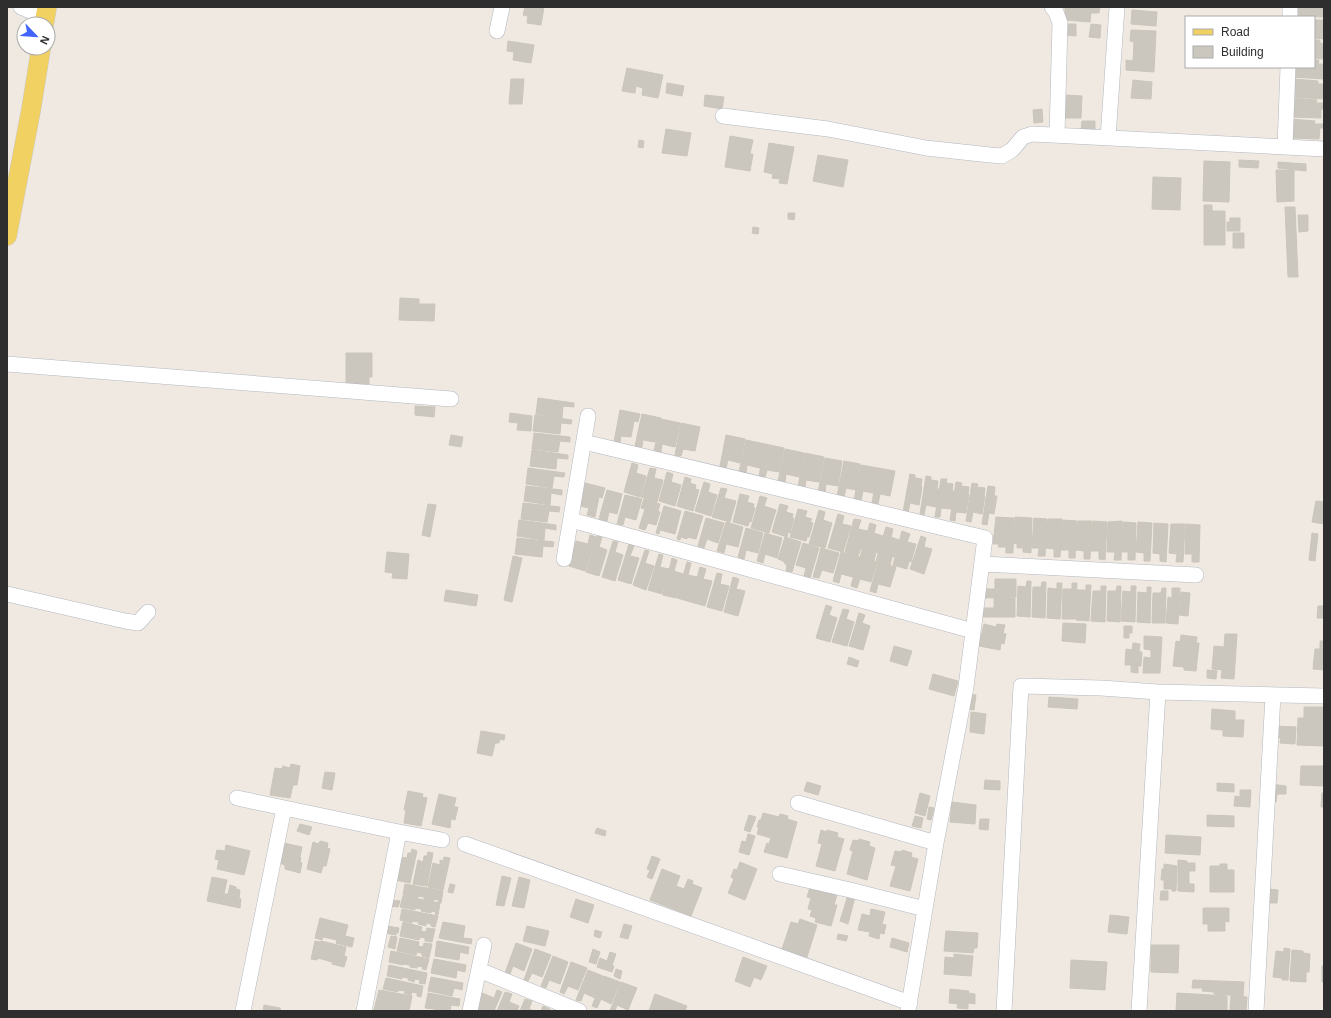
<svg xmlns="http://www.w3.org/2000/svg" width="1331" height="1018" font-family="Arial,sans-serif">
  <rect width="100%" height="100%" fill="#efe9e1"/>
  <path fill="#cbc7bf" stroke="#cbc5ba" d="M525 7H544L541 25 527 23 528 16 523 15Z
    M1065 7H1100L1099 13H1091L1090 22 1065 20Z
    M1298 7H1324V17L1298 16Z
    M1132 10 1157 12 1156 26 1131 24Z
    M1314 20H1323V23H1324V39L1314 38Z
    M1063 24H1076V36L1063 35Z
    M1091 24 1101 25 1100 38 1089 37Z
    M1131 30 1156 31 1154 72 1126 70V60L1133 61 1134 42 1130 41Z
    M1314 40H1320V43L1324 44V59L1314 58Z
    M508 41 534 45 531 63 513 60 514 52 507 51Z
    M1314 60H1319L1318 64H1324V79L1293 77 1294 67H1314Z
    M627 68 663 75 658 98 642 95 643 88 636 86 635 93 622 91Z
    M511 79H524L522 104H509Z
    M1294 79 1318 81V84H1324V99L1293 97Z
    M1133 80 1152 82 1151 99 1131 98Z
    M667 83 684 86 682 96 666 93Z
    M705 95 724 97 722 109 704 106Z
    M1065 95 1082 96 1081 118H1065Z
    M1292 98 1317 100 1316 103H1324V109H1321V118L1291 117Z
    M1042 109 1043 122 1034 123 1033 110Z
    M1290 119 1315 121 1314 124H1323V128H1320L1319 139 1289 138Z
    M1082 121H1095V131H1081Z
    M666 129 691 133 687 156 662 153Z
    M730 136 753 140 750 154H753L750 171 725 167Z
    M639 140 644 141 643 148 638 147Z
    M769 143 794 147 787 184 779 183 780 179 772 178 773 174 764 172Z
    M818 155 848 160 843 187 813 181Z
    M1239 160 1259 161 1258 168 1239 167Z
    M1204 161 1230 162 1229 202 1203 201Z
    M1278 162 1306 164V171L1278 168Z
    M1276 170H1294V201L1277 202Z
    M1153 177 1181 178 1180 210 1152 209Z
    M1204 205H1212V211H1225V245H1204Z
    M1285 207H1295L1298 277H1288Z
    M788 213H795L794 220 788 219Z
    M1298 215H1308V231L1299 232Z
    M1230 218H1240V231H1227V222H1230Z
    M753 227 759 228 758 234 752 233Z
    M1233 233H1244V248H1233Z
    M400 298 419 299V304H435L434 321 399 320Z
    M346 353H372V377H369V384H346Z
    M538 398 574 403V407L563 406 562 418 536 414Z
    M415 406 435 407 434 417 415 415Z
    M620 410 640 414 638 422 634 421 631 437 621 436 620 443 614 442Z
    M510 413 532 416 531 431 517 430 518 423 509 422Z
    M642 414 661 418 655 442 643 440 642 447 635 446Z
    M535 415 572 420 571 424 561 423 560 434 533 431Z
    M661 419 680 423 675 447 662 444 661 452 654 451Z
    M681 423 700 427 695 451 683 449 681 456 675 455Z
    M534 433 570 437V442L560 441 558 452 532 449Z
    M451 435 463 437 461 447 449 445Z
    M726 435 745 439 740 463 728 460 726 468 720 466Z
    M746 440 765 444 760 468 747 465 746 473 739 472Z
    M765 444 784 448 779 472 767 470 765 477 759 476Z
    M785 449 804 453 799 477 786 474 785 482 778 481Z
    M532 450 568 455V459L557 458 556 469 530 466Z
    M805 453 824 457 819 482 806 480 805 487 798 486Z
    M825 458 842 461 838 486 826 484 825 493 818 492Z
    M844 461 860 464 856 490 846 488 844 498 837 496Z
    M632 463 638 465 636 473 646 476 640 497 624 492Z
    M861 465 878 468 873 493 863 491 861 501 854 500Z
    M528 468 565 473 564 477 554 476 552 488 526 484Z
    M650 468 656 469 654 478 663 480 657 502 641 497Z
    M878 468 895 471 890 496 880 494 878 504 872 503Z
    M667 472 673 474 671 482 681 485 675 506 659 501Z
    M910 474 915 475V478L922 479 921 486 922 487 919 505 910 503 908 513 903 512Z
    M926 476 931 477V480L938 481 937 489H939L936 507 926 505 924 515 920 514Z
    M685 477 691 479 690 483 696 485 695 489 699 490 693 511 677 506Z
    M941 479H947L946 483 953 484 952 491H954L951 509 941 508 940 517H935Z
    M704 482 710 484 708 492 717 495 711 516 695 511Z
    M956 482 962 483 961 486 969 487 968 495H969L966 513 956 512 955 521 950 520Z
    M585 483 605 488 602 498 599 497 595 517 587 515 589 508 580 506Z
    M972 483 978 484 977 487 985 488 984 496H985L982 514 973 512 971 522 966 521Z
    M526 486 562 490V495L551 493 550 505 524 501Z
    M988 486 995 487 994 496H997L994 514 989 513 987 525 982 524Z
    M721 488 727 489 724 498 736 501 730 522 712 517Z
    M607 490 622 494 617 514 609 512 607 521 599 519Z
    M740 494 749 496 747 502 754 504 753 507 755 508 751 522H749L748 526 733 522Z
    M625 495 642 499 636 520 625 517 623 525 617 524Z
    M760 496 767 498 764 506 776 510 769 533 751 528Z
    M644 499 660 504 658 511 660 512 656 525 648 523 645 530 639 528 645 509 641 508Z
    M1316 501 1324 502V524L1312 522Z
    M523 503 560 507 559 512 549 511 547 522 521 519Z
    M428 504 436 505 430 537 422 535Z
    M780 504 788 506 786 512 793 514 792 518H794L790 533 788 532 787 537 772 532Z
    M664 506 681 511 675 534 660 530 659 534 656 533Z
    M798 509 807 511 805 517 812 519 810 522 813 523 809 537H807L806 541 790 537Z
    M819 510 825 512 823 520 832 523 825 548 809 544Z
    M685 511 703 516 696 539 687 537V539L681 537 680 540 677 539Z
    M838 514 844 516 842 524 851 526 843 552 828 548Z
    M996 517 1014 518 1013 553H1006V547H998L999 544H993Z
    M1015 517 1032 518 1031 553 1023 552V548H1017V543L1014 544Z
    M706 518 724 523 718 543 707 539 704 548 698 546Z
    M1034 518 1047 519 1045 556H1038L1039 548H1032Z
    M854 519 861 520 858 529 867 531 862 549 861 548 858 556 845 552Z
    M1048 519H1062L1060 557H1054V549L1046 548Z
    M519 520 556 525V530L545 528 544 540 517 536Z
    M1063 520 1077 521 1075 558H1069V550H1061Z
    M1078 521H1092L1090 559H1084V551L1076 550Z
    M1093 521 1107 522 1105 560 1099 559V551H1091Z
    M1122 521 1121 560H1114L1115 552H1107L1108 522Z
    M726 522 743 527 738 547 726 544 724 553 717 551Z
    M1123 522 1136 523 1135 560H1128V552H1122Z
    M1138 522 1152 523 1150 561H1144V553L1136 552Z
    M870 523 876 525 874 533 883 536 878 553 876 552 874 561 860 557Z
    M1154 523 1168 524 1166 562 1160 561V554L1153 553Z
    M1171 524H1185L1183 562H1176L1177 554 1169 553Z
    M1186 524 1200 525 1199 562H1192V554H1185Z
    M886 527 893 529 891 537 899 540 894 557H892L890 565 876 561Z
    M746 528 763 533 758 553 746 550 744 559 738 557Z
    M902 531 910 534 907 542 916 544 911 562 909 561 907 569 893 565Z
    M765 533 782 538 777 558 765 554 763 563 757 561Z
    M1312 533 1318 534 1315 561 1309 560Z
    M590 535 596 537 585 571 569 566 576 541 588 544Z
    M597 536 602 537 599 547 607 550 599 576 586 572Z
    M921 536 926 538 924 547 932 549 924 574 910 569Z
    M785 537 801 542 792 572 786 571 787 566 783 561 778 559Z
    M517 538 554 542 553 547 543 546 542 557 515 554Z
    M613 541 618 542 615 552 623 555 615 581 602 577Z
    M803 543 819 548 810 578 804 576 806 568 796 565Z
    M629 544 634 546 630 556 639 558 631 584 618 580Z
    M821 548 839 553 833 573 822 570 819 578 813 577Z
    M645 550 649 551 645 563 654 566 646 590 633 585Z
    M387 552 409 554 407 579 392 578 393 573 385 572Z
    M841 552 859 557 853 577 841 574 839 583 833 581Z
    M659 554 663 555 660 567 669 569 662 594 648 590Z
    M513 556 522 558 512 602 504 600Z
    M859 557 877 562 871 582 860 579 857 588 851 586Z
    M672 558 677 560 674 571 683 574 676 598 663 595Z
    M687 562 691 563 688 575 697 577 691 602 677 598Z
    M878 562 896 567 890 587 878 584 876 593 870 591Z
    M700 567 706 569 703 579 712 581 705 606 691 602Z
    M717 573 722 574 720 584 729 586 722 611 707 607Z
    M733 577 739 579 736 589 745 591 738 616 724 612Z
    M995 579H1016V597L984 598V589H995Z
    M1027 581H1031L1030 617 1017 616 1018 586 1026 587Z
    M1042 582H1046L1045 618 1032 617 1033 587H1041Z
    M1057 583H1062L1060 619 1047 618 1048 588 1057 589Z
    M1072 583H1077L1075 619H1062L1063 589H1072Z
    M1086 585H1091L1089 621 1076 620 1077 590H1086Z
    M1101 586H1106L1105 622 1091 621 1093 591H1101Z
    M1117 586H1121L1120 622 1107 621 1108 591H1116Z
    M1131 586H1136L1135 622 1121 621 1123 591 1131 592Z
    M1147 587H1151L1150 623 1137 622 1138 592 1147 593Z
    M1162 588H1166L1165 623H1152L1153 593H1161Z
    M1172 588H1180L1178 624 1166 623 1168 597 1172 598Z
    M446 590 478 595 476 606 444 601Z
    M1181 592 1190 593 1188 616 1179 615Z
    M994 598H1015V617H983V608H994Z
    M826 605 832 607 829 615 837 618 830 642 816 638Z
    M1318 606H1324V618H1317Z
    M843 609 849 610 846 619 854 622 847 646 832 642Z
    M859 613 865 615 862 623 870 626 863 650 849 646Z
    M1063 623 1086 624 1085 643 1062 641Z
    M984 624 996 627 997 624 1005 625 1003 633 1006 634 1004 644 1001 643 1000 650 979 646Z
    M1124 626H1132V633H1129V638H1124Z
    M1225 634H1237L1234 679 1221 678 1222 670 1212 669 1214 646 1224 647Z
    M1181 635 1197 637 1196 643H1199L1196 671 1184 670V667L1173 666 1176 641 1180 642Z
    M1144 636 1162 637 1160 673H1143L1144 657 1151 658V650L1144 649Z
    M1320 641H1324V670L1313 669 1315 649H1320Z
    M1133 643 1140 644 1139 652H1142L1141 666H1138V673L1131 672V665H1125L1126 649 1132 650Z
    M894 646 912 651 907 666 890 661Z
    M849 657 859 661 857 667 847 664Z
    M1207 670 1217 671 1216 679 1207 678Z
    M933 674 958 681 954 696 929 689Z
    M969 694 976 695 974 710 967 709Z
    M1049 697 1078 699 1077 709 1048 707Z
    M1304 707H1324V746L1297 745 1298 718H1304Z
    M1212 709 1235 711V720H1244L1243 737 1223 736V730L1211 729Z
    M971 712 986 714 984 734 970 732Z
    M1275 726 1296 727 1295 744 1280 743 1281 738 1274 737Z
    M481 731 505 735 504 740 500 739 499 743H495L492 756 477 753Z
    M291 764 300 766 297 785H293L290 798 270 795 275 768 282 769 283 766 290 768Z
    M1301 766H1324V786L1300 785Z
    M325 772 335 773 332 790 322 788Z
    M985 780 1000 781V790L984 789Z
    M807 782 821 786 818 795 804 791Z
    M1217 783 1234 784V792L1217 791Z
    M1270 784 1286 786V794H1277L1276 802 1269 801Z
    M1240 790H1251L1250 807 1234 806 1235 796 1240 797Z
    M408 791 423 794 422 797 427 798 421 826 404 823 406 810H404Z
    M920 793 930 796 925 816 915 813Z
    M1322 793H1324V807H1321Z
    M439 794 456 798 454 807H458L455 820 451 819 450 828 432 824Z
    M952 802 976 805 975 824 950 822Z
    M929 807 934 808 931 820 927 819Z
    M763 813 779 817 780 814 788 816 787 819 797 822 787 858 764 852 767 843 769 844 771 838 757 834 759 827H757L759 820H761Z
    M749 815 756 817 750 832 744 830Z
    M1207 815 1234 816V827L1207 826Z
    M915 816 923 818 921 828 912 826Z
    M980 819H989L988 830 979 829Z
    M300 824 312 827 309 835 297 831Z
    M597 828 606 831 605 836 595 833Z
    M821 830 827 832V830L838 833 837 837 844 839 835 871 816 866 822 844 818 843Z
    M748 834 755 836 749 855 739 852 742 841 746 842Z
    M1166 835 1201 837 1200 855 1165 853Z
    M859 839 870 842 869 846 875 848 867 880 847 874 853 851 850 850 853 840 859 841Z
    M320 841 328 843 327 848 330 849 326 866H323L321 873 307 869 313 842 319 844Z
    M284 843 302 847 300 857 301 858 300 862 302 863 300 873 285 869V865L279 863Z
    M226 845 250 851 244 875 217 869 219 860 215 859 217 850 225 851Z
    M412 849 417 851 410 883 395 880 401 857 407 858 408 853H411Z
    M902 850 912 853 911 857 918 859 910 891 890 886 896 866 891 865 895 851 902 852Z
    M428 852 433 853 427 886 413 884 418 860 423 862 424 856H427Z
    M652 856 660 859 652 879 647 877 650 870 647 869Z
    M444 857 450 858 443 890 428 887 433 863 440 865V860L443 861Z
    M1178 860 1187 861V863H1195V871H1189V884H1194V892L1178 891Z
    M740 862 757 869 745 900 728 893 734 879 731 877 734 869 737 870Z
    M1164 864 1177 866 1176 891H1172V889H1164V880H1161L1162 869H1164Z
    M1220 864H1227V870H1234V892H1210V866H1220Z
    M662 869 680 876 676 886 684 889 688 879 693 881 692 884 702 888 691 916 650 900Z
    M502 876 511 878 504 906 496 905Z
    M212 877 227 880 224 894H228L230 885 236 887V889L240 890 239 898 241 899 240 908 207 901Z
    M519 877 530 880 524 908 512 906Z
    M405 884 443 891 441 903 438 902 439 900 434 899V901L424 899V897L418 896V898L403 895Z
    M450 884 455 885 453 893 448 892Z
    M811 884 838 891 834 905H837L831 926 815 922 816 918 810 916 812 910 808 909 811 898 807 897Z
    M1269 889 1278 890 1277 903H1269Z
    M1161 891H1168V900H1160Z
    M848 895 855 897 848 924 840 921Z
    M403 896 440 903 438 915 435 914 436 912 431 911V913L421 911 422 909 415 908V910L400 907Z
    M576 899 594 905 588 923 570 917Z
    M390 900 400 901 398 907 389 906Z
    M1203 908H1229V922L1225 921V931H1208V924H1203Z
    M402 909 438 916 435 927 431 926V924L426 923V926L418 924 419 922 413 921 412 923 400 920Z
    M871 909 885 912 882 924 886 925 884 934 880 933 879 939 869 936 870 932 858 930 862 914 870 916Z
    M1110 915 1129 917 1127 934 1108 932Z
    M320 918 348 925 345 936 354 938 352 947 336 943 337 940 323 937 322 940 315 938Z
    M800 919 817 925 806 960 790 955 791 951 782 949 791 922 798 924Z
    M403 922 422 927 421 931 426 932 427 928 435 929 432 942 425 941V938L420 937 419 940 400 936Z
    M443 922 465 926 463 938 472 939 471 944 439 938Z
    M624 924 632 926 628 939 620 937Z
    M387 926 399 928 398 933H396V935L385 933Z
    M527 926 549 931 545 946 523 941Z
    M595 930 602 932 600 938 594 936Z
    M946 931 978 933 977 948H974L973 953 944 951Z
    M838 934 848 936 846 941 837 939Z
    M391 936 397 937 395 949 388 947Z
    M400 938 419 942 418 946 423 947 424 943 432 944 429 958 422 956V953L417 952 416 955 397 951Z
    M892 938 909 943 907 952 890 947Z
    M315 941 320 942 321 941 346 947 344 956 347 957 344 967 332 964V962L318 958 317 960 311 959Z
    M437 941 469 947 468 954 460 952 459 960 435 956Z
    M516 943 532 949 524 971 513 966 510 974 505 973Z
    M1151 945H1179L1178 973 1151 972Z
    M1284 948 1290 949 1288 980H1282V978L1273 977 1276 951 1284 952Z
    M535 949 551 955 542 977 532 973 528 981 524 980Z
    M593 949 600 952 596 964 589 962Z
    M1292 950 1303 951V953L1310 954 1309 972H1306V982L1290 981Z
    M391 951 429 959 426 970 422 969 423 967 417 966V968L410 967V965L404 964 403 965 389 962Z
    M610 952 616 954 612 965 614 966 612 972 597 967 600 958 607 961Z
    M954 954 973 956 971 976 944 974 945 957 954 958Z
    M553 956 568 962 560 984 549 980 546 988 541 986Z
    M743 957 767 966 761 980 754 977 750 987 735 981Z
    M434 959 466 965 465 972 457 970 456 978 431 973Z
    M1071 960 1107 962 1105 990 1070 988Z
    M571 962 587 968 578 990 568 986 564 994 560 992Z
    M389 965 427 973 425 984 419 983 420 980 415 979 414 982 408 980V978L402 977V979L387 976Z
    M1322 966H1324V982H1322Z
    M616 969 622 971 620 979 614 976Z
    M588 970 603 976 595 998 584 993 581 1001 576 1000Z
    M604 976 620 982 611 1004 601 999 597 1008 592 1006Z
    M431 977 463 983 462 990 454 988 452 996 428 991Z
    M386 978 423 986 421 997 417 996V993L412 992 411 995 404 993 405 991 398 990V992L383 989Z
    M1193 980 1244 982 1243 996 1214 994V992L1202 991 1203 988H1192Z
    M621 982 637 988 628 1010 617 1005 615 1011H610Z
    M950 989 969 991 968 993 975 994V1004L968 1003V1009L957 1008 958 1004 949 1003Z
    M379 990 412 996 409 1011 374 1010Z
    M497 990 502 992 494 1011H477L480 992 494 998Z
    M505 992 512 994 509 1002 519 1006 517 1011H497Z
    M428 993 460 999 459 1006 451 1005 450 1011 425 1008Z
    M1177 993 1227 996V1011H1176Z
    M655 994 671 1000 667 1011H649Z
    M1231 996 1247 997 1246 1011H1230Z
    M525 999 532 1001 529 1009 534 1011H520Z
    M671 1000 687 1006 685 1011H667Z
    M264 1005 280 1008 281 1011H263Z
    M543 1006 550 1009 549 1011H541Z"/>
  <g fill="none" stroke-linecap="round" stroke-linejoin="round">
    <defs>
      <path id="minor" d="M21 7 45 17
        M1052 7 1056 12 1060 23 1057 135
        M1290 17V7
        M497 31 502 7
        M723 116 828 129 926 148 990 155 1002 156 1012 150 1023 137 1032 134 1324 149
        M1108 138 1117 7
        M1285 147 1288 67
        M7 364 451 399
        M584 442 985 538 966 687 936 843 908 1011
        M571 520 973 631
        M564 559 588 416
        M982 564 1196 575
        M7 594 125 621 138 623 148 612
        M237 798 399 832 442 840
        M798 803 936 843
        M465 844 910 1003
        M780 874 850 890 925 909
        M479 970 579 1011
        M243 1011 284 808
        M364 1011 399 832
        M470 1011 484 945
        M1004 1011 1021 686 1101 688 1158 692 1324 696
        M1139 1011 1158 692
        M1256 1011 1273 695"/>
      <path id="major" d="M44 24 47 7
        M7 236 31 110 41 48"/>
    </defs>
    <use href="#minor" stroke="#b4b7c1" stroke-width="16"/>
    <use href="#major" stroke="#c9c9c9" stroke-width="20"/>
    <use href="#minor" stroke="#fff" stroke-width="15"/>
    <use href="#major" stroke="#f2d163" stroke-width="19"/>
  </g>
  <rect width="1331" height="1018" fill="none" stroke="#2e2e2e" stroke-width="16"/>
  <rect x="1185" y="16" width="130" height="52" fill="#ffffff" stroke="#ababab"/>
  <rect x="1193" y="29" width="20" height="6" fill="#f2d163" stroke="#ababab"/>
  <text x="1221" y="36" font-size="12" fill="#2e2e2e">Road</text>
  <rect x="1193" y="46" width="20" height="12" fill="#cbc7bf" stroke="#ababab"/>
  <text x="1221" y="56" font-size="12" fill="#2e2e2e">Building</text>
  <g transform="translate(36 36) rotate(115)"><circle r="19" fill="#ffffff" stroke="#ababab"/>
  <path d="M0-3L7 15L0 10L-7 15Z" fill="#4264fb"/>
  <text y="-6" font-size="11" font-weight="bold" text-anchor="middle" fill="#2e2e2e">N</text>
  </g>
</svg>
